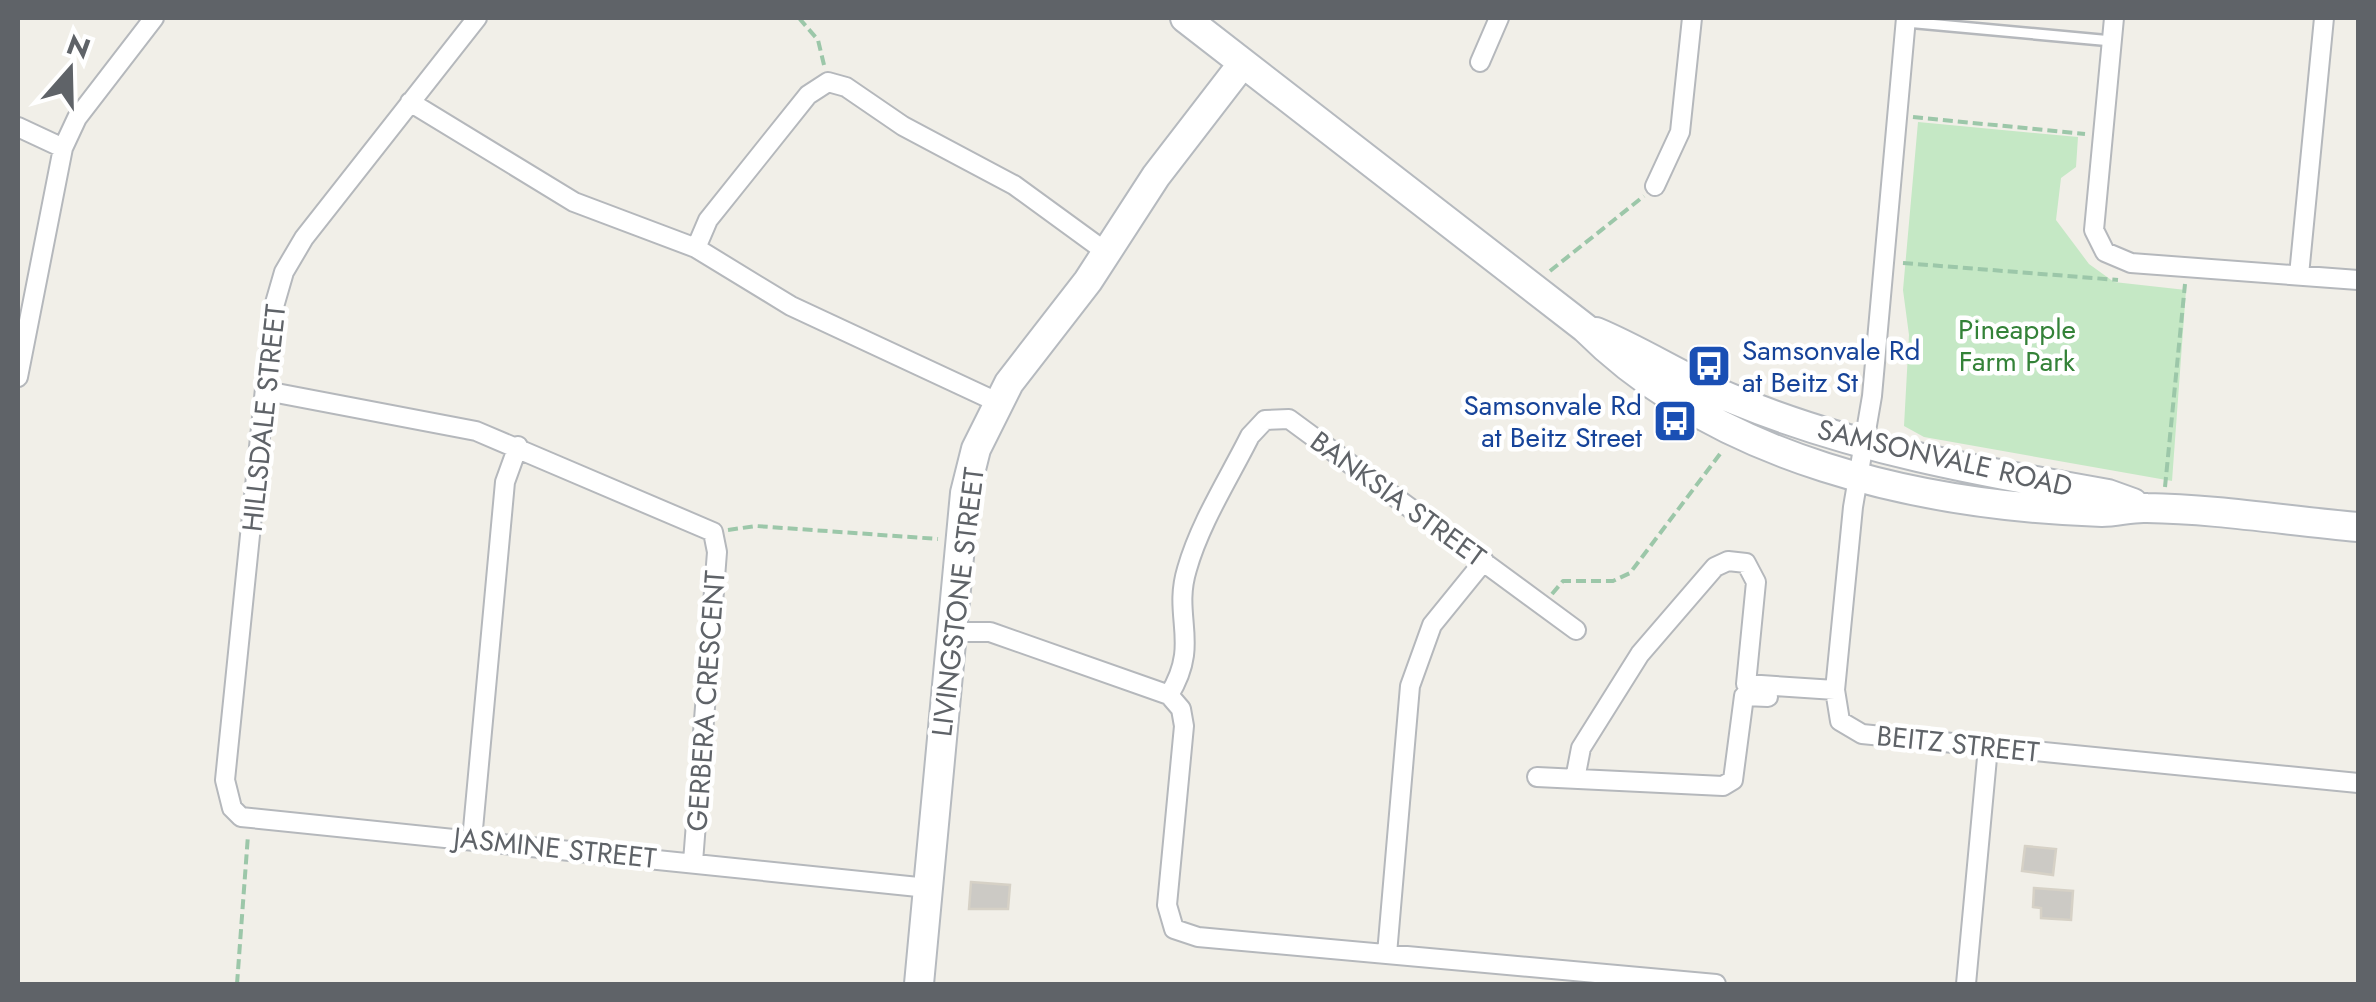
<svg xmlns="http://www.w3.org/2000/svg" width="2376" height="1002" font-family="Jost,sans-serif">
  <rect width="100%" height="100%" fill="#f1efe8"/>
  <path fill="#c5e8c5" d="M1918 122 2078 137 2076 167 2061 178 2056 220 2089 264 2114 282 2186 290 2172 481 1924 437 1904 426 1909 335 1903 290Z"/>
  <path fill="#cccac5" stroke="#d6d1c6" stroke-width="2.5" d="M2025 846 2056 849 2053 875 2022 871Z
    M971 882 1010 885 1008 909H969Z
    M2034 888 2073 891 2071 920 2041 918V908L2033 907Z"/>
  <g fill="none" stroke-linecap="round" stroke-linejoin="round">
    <defs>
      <path id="lane" d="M1906 22 2112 41"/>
      <path id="street" d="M477 18 304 238 284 272 273 310 225 780 232 808 241 817 928 888
        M1906 18 1872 396 1853 507 1835 690 1840 721 1862 734 2358 783
        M2114 18 2094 230 2105 252 2131 263 2358 280
        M1480 62 1499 18
        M410 102 574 202 696 248 791 306 997 402
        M18 127 63 148
        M1655 186 1680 132 1692 18
        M696 248 708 220 808 95 828 82 846 87 903 126 1014 185 1106 252
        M2299 275 2324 18
        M18 377 63 148 77 118 154 18
        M266 391 476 431 713 532 717 552 693 862
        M952 632H990L1169 695 1181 709 1184 726 1167 905 1174 929 1198 937 1716 984
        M1169 695C1201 643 1172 618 1187 569 1200 523 1229 478 1250 436L1265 420 1289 419 1576 630
        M1537 777 1723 786 1733 780 1744 696 1768 697
        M1575 779 1581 748 1640 654 1715 567 1728 561 1746 563 1756 582 1746 684 1835 690
        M472 840 505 482 518 446
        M1387 954 1410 686 1432 625 1484 561
        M1966 984 1988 747"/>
      <path id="secondary" d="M1185 18 1585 328C1717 460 1920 506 2102 512 2117 512 2132 507 2147 508 2217 509 2289 521 2358 527
        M1596 332C1644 352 1687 381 1735 400 1853 449 1982 472 2108 494L2133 503
        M919 984 965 493 976 449 1009 383 1088 281 1156 176 1243 63"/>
    </defs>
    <use href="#lane" stroke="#b5b8bc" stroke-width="14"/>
    <use href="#street" stroke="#b5b8bc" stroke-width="22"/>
    <use href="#secondary" stroke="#b6babf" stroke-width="32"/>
    <path stroke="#9cc7a9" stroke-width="4" stroke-dasharray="10 5" stroke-linecap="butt" d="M799 18 818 40 824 65
      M1913 117 2085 134
      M1903 263 2118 280
      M1550 271 1644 196
      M2165 487 2185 284
      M728 530 756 526 938 539
      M1552 594 1563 581H1613L1630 573 1723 450
      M237 984 248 835"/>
    <use href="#lane" stroke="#fff" stroke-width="9"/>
    <use href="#street" stroke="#fff" stroke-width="18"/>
    <use href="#secondary" stroke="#fff" stroke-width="28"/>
  </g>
  <defs>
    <symbol id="bus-square" viewBox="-11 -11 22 22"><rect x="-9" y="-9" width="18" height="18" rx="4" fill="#1a4fb4" stroke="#fff"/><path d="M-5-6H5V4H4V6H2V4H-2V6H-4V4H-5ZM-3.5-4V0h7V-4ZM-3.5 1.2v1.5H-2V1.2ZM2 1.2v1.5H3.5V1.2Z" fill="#fff"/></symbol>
  </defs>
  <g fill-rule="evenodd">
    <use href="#bus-square" x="1684" y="341" width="50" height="50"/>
    <use href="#bus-square" x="1650" y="396" width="50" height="50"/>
  </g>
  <g text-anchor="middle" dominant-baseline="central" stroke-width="9" stroke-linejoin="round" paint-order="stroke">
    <g font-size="28" fill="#348238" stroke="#fff">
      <text x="2017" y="329">Pineapple<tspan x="2017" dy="32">Farm Park</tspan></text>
    </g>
    <g font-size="28" fill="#164399" stroke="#fff" text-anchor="start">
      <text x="1742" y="350">Samsonvale Rd<tspan x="1742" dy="32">at Beitz St</tspan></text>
      <text x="1642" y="405" text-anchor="end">Samsonvale Rd<tspan x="1642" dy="32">at Beitz Street</tspan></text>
    </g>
    <g font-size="28" fill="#5f6368" stroke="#fff">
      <text transform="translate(264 418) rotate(-84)">HILLSDALE STREET</text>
      <text transform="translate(1945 458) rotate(13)">SAMSONVALE ROAD</text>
      <text transform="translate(1398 499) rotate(36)">BANKSIA STREET</text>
      <text transform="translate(958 602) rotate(-83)">LIVINGSTONE STREET</text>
      <text transform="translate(706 701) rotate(-86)">GERBERA CRESCENT</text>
      <text transform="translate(1958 744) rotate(6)">BEITZ STREET</text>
      <text transform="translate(555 848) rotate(6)">JASMINE STREET</text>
    </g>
  </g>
  <rect width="2376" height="1002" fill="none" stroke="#5f6368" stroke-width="40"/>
  <g transform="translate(70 70) rotate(20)" stroke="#ffffff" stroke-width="8" paint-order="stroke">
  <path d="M0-8L18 38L0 25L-18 38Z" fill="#5f6368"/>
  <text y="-15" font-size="28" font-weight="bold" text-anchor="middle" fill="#5f6368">N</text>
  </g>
</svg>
